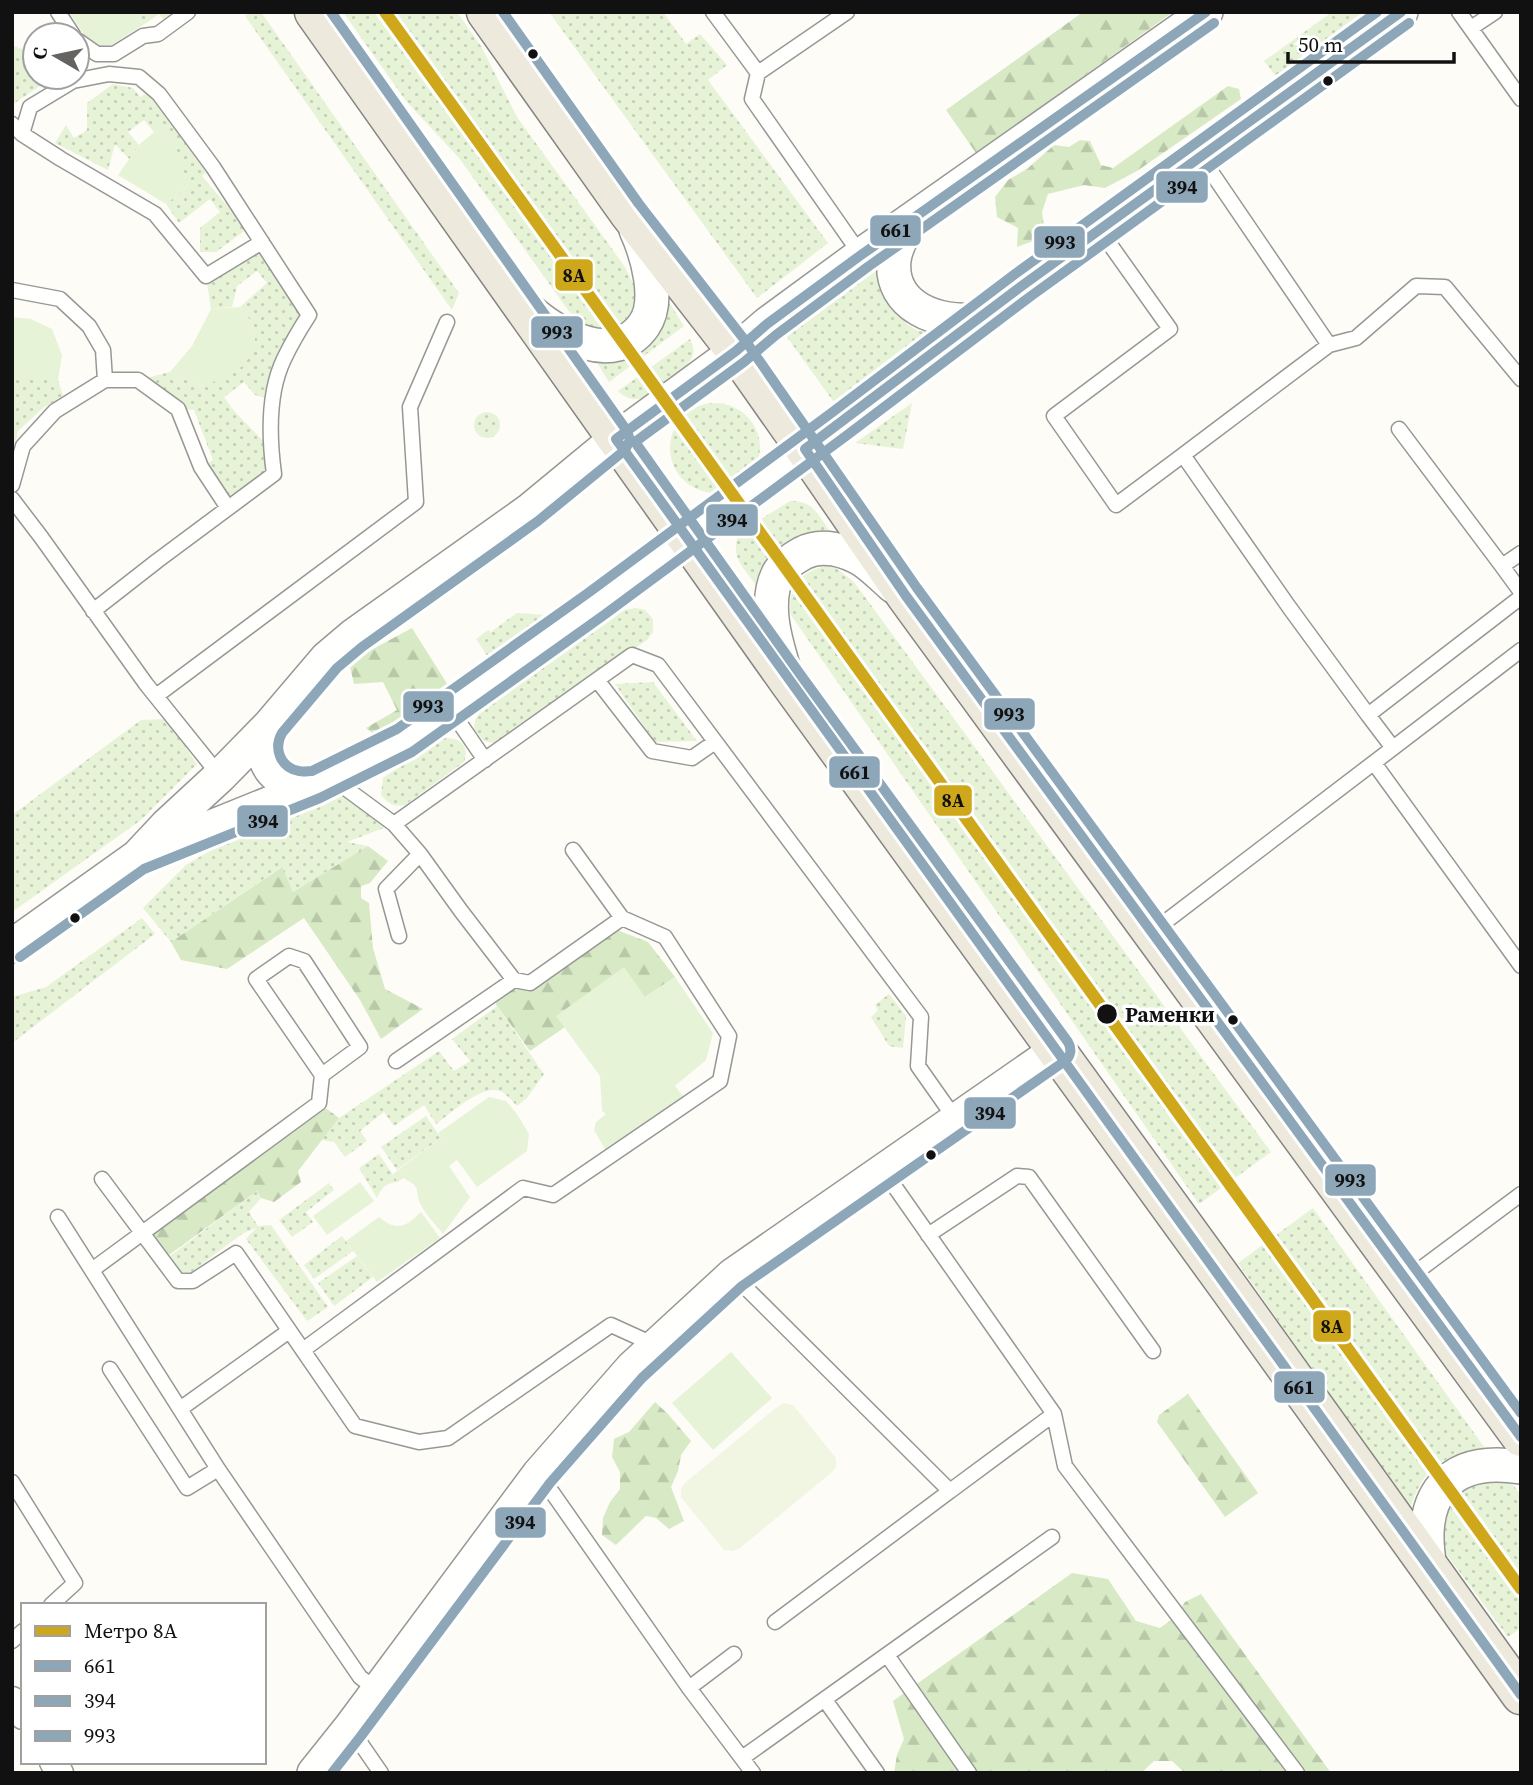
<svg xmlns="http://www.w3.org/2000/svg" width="1533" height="1785" font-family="'Source Serif 4',serif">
  <defs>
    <pattern id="grass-dots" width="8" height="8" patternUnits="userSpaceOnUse" patternTransform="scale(1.75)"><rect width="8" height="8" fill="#e7f3d7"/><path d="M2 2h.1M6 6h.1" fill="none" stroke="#c5cfb8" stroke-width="1.8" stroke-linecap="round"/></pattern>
    <pattern id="forest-firs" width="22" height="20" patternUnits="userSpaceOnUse" patternTransform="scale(1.75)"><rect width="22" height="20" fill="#d8eac5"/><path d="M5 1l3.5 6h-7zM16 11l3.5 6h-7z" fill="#b8c8a8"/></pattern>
  </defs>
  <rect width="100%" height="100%" fill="#fdfcf7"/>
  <path fill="url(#grass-dots)" d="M135 12H188L169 26 159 14 143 25Z
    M250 12H261L459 293 452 310 245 16Z
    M343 12H457L481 46 517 117 625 267 634 286 639 303 623 329 591 331 576 321 459 158 406 101Z
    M549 12H663L686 44 700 34 727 65 708 80 828 243 757 298Z
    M1332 12H1367L1277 78 1264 61Z
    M12 45 35 54V77H53L12 105Z
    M113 84 133 88 140 97 153 89 213 167 202 176 225 203 233 198 251 226 216 252H200V228L220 212 210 199 179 223 166 204 188 186 159 123 154 132 144 120 128 132 139 145 130 160 115 144 108 170 55 143 66 125 74 138 87 130V103Z
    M255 247 306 320 272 400 255 395 244 382 224 397 234 411 271 449 274 474 228 508 201 467 213 460 194 410 178 409 138 380 170 372 204 387 255 343 253 324 240 307 267 283 257 271 237 286 232 307 211 309 206 276Z
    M888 259 887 291 901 318 909 326 919 331 928 332 836 405 784 333Z
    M668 301 684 326 609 382 591 353 644 348 660 331Z
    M690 339C692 344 695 349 693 355 691 367 650 398 638 399 630 400 623 396 618 391Z
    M12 378 20 380H58L63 396 43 408 18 431 12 455Z
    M912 403 903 449 855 443Z
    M670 448a45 45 0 1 1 90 0a45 45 0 1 1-90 0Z
    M474 425a13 13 0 1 1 26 0a13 13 0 1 1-26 0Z
    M790 501C812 500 818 514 829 530L806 535 758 585H756C742 566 730 557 739 533Z
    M825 566 836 568 854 582 1271 1152 1199 1204 791 615C787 588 799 573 825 566Z
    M636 608 645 610 653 619V632L647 640 502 740 493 743 484 741 474 729 475 720 480 712 624 610Z
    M517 613 547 615 488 657 476 639 488 630 491 632Z
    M653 682 697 741 655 742 615 684Z
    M166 719 197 764 141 820 12 912V815L141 720Z
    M442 738C460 737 470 745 464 762L405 805C393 807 389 804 381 795L383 778Z
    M348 790 394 824 347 842 368 846 293 892 281 867 171 942 143 908 186 865 228 840 322 806Z
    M142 918 155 934 12 1043V997L46 987Z
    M889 994 906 1016 903 1048 889 1046 871 1017 878 1010 875 1005Z
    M497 1006 544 1074 527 1098 517 1106C512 1101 507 1094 500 1091 482 1084 451 1113 436 1124L424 1105 394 1126 384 1112 360 1131 367 1141 345 1157 334 1142 321 1140 339 1118 439 1051 454 1071 470 1061 452 1039Z
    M426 1116 441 1138 397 1170 381 1147Z
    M379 1154 398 1182C386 1183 382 1187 377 1198L359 1168Z
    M329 1183 334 1190 306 1212 313 1222 292 1237 279 1220Z
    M257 1191 261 1198 249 1212 258 1226 271 1225 328 1307 307 1321 246 1239 256 1228 242 1234 191 1272H181L170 1256Z
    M1313 1208 1487 1451C1444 1453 1422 1467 1410 1510L1238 1263Z
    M342 1236 353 1251 314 1279 304 1265Z
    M357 1256 373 1277 334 1306 318 1283Z
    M1503 1481 1513 1485 1521 1495V1628L1508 1637 1439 1544 1438 1521 1462 1486Z"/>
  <path fill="url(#forest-firs)" d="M1083 12H1173L976 153 946 110Z
    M1228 86 1239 89 1241 99 1137 171 1105 188 1084 185 1048 194 1042 212 1045 232 1038 239 1017 247 1018 228 997 217 995 197 1008 180 1027 169 1054 145 1069 147 1080 140 1090 141 1101 165 1113 168Z
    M412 628 451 690 379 739 366 728 397 710 383 682 354 684 349 662Z
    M368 846 388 861 370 883 361 886V898L369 903 373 948 385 989 423 1009 381 1039 360 1000 304 918 227 969 181 960 171 942 282 867 293 892Z
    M609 927 648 942 675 977 645 997 565 1027 530 1051 497 1006 492 995 530 983Z
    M319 1103 339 1118 298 1171 301 1182 274 1202 261 1198 257 1191 162 1260 142 1233Z
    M1188 1394 1258 1493 1225 1517 1157 1422 1159 1415Z
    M655 1402 668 1414 691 1441 681 1455 678 1471 671 1487 684 1521 669 1529 656 1518 646 1516 616 1545 602 1535 603 1518 610 1502 620 1489V1472L612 1457 614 1439 629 1432Z
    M1072 1573 1108 1579 1136 1621 1160 1628 1175 1617 1185 1602 1201 1594 1331 1773H1185L1172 1761H1154L1141 1773H894L897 1755 904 1739 893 1701Z"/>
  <path fill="#e7f3d7" d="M69 12H135L143 25 97 54Z
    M159 122 171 131 188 186 166 204 118 175 139 145 154 132Z
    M240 307 253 324 255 343 245 365 204 387 170 372 192 346 211 309Z
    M12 317 31 319 52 329 62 355 58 380H20L12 378Z
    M624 967 645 997 675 977 713 1033 706 1060 675 1086 683 1096 605 1149 594 1130 596 1122 606 1114 602 1111 600 1076 556 1016Z
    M489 1097 506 1101 517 1114 529 1134 527 1151 477 1187 457 1160 449 1166 470 1197 443 1234C436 1225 426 1215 421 1205 413 1190 424 1188 403 1178L398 1182 393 1174 441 1138 438 1133Z
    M360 1182 374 1201 327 1235 313 1216Z
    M421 1212 440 1238 377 1282 346 1241 379 1217C397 1232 406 1227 421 1212Z
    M731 1352 772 1398 713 1450 672 1403Z"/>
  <path fill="#f0f6e1" d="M784 1403 793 1405 836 1458V1467L831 1473 740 1548 733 1551 724 1550 681 1497V1488L686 1482 777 1407Z"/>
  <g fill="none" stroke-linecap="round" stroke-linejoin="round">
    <defs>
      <path id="service" d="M58 12 73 35
        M713 12 758 73 752 99 861 255
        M1459 12 1521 99
        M1471 28 1495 12
        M77 40 97 54H114L143 36 158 34 188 12
        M758 73 847 12
        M12 124 22 134 61 159 155 214 206 276 262 242
        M22 134 30 107 73 81 109 74 139 77 159 94 213 167 309 315C300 329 291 344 284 359 268 392 269 437 274 474L157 561 93 611
        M1201 157 1329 345 1356 338 1416 286 1445 287 1521 379
        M1099 229 1170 329 1054 416 1116 505 1183 455
        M12 290 60 299 89 326 103 350 105 380
        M1329 345 1183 455 1289 607 1368 715
        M1399 429 1502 566
        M12 485 23 446 55 411 105 380H138L178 409 201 467 228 508
        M12 499 41 537 146 684 220 776
        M1521 553 1502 566 1521 592
        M597 680 652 751 692 758 715 742
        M156 696 416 502 410 407 447 322
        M450 709 485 760
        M1393 748 1521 650
        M1374 763 1521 966
        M343 772 348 790 394 824
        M573 850 622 918
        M1152 932 1393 748 1368 715 1521 597
        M399 936 386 889 420 854
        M396 1061 514 980
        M883 1170 1054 1414 950 1491
        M102 1179 178 1281H193L236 1253 355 1426 419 1442 448 1438 611 1325 655 1345
        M58 1217 218 1469 360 1677 378 1691
        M928 1235 1017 1176 1029 1177 1153 1351
        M92 1270 319 1103 322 1075 256 979 289 956 304 961 360 1047 322 1075
        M733 1275 950 1491 775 1622
        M1407 1279 1521 1194
        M303 1350 523 1188 553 1195 720 1081 729 1036 665 937 622 918 530 983 514 980 461 911 420 854 394 824 632 655 658 665 921 1017 918 1066 956 1120
        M110 1369 187 1488 218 1469
        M180 1409 289 1331
        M1054 1414 1065 1466 1297 1773
        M540 1475 689 1688 753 1773
        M12 1482 75 1583 51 1605
        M12 1641 23 1631
        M887 1655 969 1773
        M689 1688 734 1654
        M825 1700 877 1773
        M350 1728 381 1773
        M742 1758 1052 1537"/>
      <path id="minor" d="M12 1700 23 1716
        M53 1762 60 1773"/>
      <path id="tertiary" d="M912 220C904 232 896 245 894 260 889 307 939 325 978 319
        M530 311C559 336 615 367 644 325 661 301 647 254 636 230
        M784 669C775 640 764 603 778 574 783 565 794 558 803 553 822 543 846 550 864 561 874 568 884 578 893 586
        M270 725C257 749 265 775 292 783 300 785 308 785 315 785
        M137 857 315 785 404 741 596 604 838 425 1023 285 1401 12
        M12 946 137 857 167 825 220 776 270 725 327 658 353 636 530 510 616 439 736 351 767 324 861 255 1206 12
        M1430 1567C1417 1497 1447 1455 1521 1467
        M314 1773 350 1728 539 1474 632 1368 733 1275 1057 1050"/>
      <path id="primary" d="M314 12 789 682 1229 1288 1521 1695
        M486 12 628 212 736 351 805 449 906 596 1521 1437"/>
    </defs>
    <use href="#service" stroke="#979795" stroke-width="17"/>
    <use href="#minor" stroke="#979795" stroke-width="29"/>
    <use href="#tertiary" stroke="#979795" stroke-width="36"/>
    <use href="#primary" stroke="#858482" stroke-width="41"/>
    <use href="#service" stroke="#fffffe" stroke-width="14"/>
    <use href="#minor" stroke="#fffffe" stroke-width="26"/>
    <use href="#tertiary" stroke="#fffffe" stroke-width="33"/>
    <use href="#primary" stroke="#ede9dc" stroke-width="38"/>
    <defs>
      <path id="bus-1" d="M1206 12 861 255 767 324 736 351 616 439C915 859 1220 1275 1521 1695
        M1401 12 1023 285 805 449 906 596 1521 1437"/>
      <path id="bus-2" d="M20 957 144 869 320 798 412 752 604 615 846 436 1031 296 1409 23
        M332 1773 361 1736 550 1483 642 1378 742 1286 1065 1061C1071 1056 1072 1049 1068 1042L800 674 635 442 744 362 776 335 869 266 1214 23"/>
      <path id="bus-3" d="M331 12 627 431 630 440 625 450 538 521 362 647 337 668 282 733C273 749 281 768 299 771 303 772 308 771 312 771L397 729 588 593 830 414 1015 274 1377 12
        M503 12 639 204 747 343 917 588 1521 1413"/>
    </defs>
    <use href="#bus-1" stroke="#fff" stroke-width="16"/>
    <use href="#bus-2" stroke="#fff" stroke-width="16"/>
    <use href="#bus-3" stroke="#fff" stroke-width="16"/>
    <use href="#bus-1" stroke="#8da6b8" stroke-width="10"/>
    <use href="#bus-2" stroke="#8da6b8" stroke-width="10"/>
    <use href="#bus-3" stroke="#8da6b8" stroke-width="10"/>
    <defs>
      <path id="metro-1" d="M385 12 1521 1589"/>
    </defs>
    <use href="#metro-1" stroke="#fff" stroke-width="18"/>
    <use href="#metro-1" stroke="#cfa71a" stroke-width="12"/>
  </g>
  <g fill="#111" stroke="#fff" stroke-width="2.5">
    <circle cx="533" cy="54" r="6"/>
    <circle cx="1328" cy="81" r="6"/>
    <circle cx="75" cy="918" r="6"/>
    <circle cx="1107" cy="1014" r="11"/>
    <circle cx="1233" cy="1020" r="6"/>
    <circle cx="931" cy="1155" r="6"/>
  </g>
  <g text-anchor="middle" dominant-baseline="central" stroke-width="7" stroke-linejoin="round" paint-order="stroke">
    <g font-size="21" font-weight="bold" fill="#111" stroke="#fff" text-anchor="start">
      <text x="1125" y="1014">Раменки</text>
    </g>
  </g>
  <g stroke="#fff" stroke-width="2.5">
    <rect x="1155" y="170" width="54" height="34" rx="7" fill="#8da6b8"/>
    <rect x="869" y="214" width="53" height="33" rx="7" fill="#8da6b8"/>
    <rect x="1033" y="225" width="53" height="34" rx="7" fill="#8da6b8"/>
    <rect x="554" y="258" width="40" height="34" rx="7" fill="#cfa71a"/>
    <rect x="530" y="315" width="54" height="34" rx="7" fill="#8da6b8"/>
    <rect x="705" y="503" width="54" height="34" rx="7" fill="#8da6b8"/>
    <rect x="402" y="690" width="53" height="33" rx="7" fill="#8da6b8"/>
    <rect x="983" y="697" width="53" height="34" rx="7" fill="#8da6b8"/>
    <rect x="828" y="755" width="53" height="34" rx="7" fill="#8da6b8"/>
    <rect x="933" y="784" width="40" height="33" rx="7" fill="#cfa71a"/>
    <rect x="236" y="804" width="53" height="34" rx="7" fill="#8da6b8"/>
    <rect x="963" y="1096" width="54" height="34" rx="7" fill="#8da6b8"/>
    <rect x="1324" y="1163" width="53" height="34" rx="7" fill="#8da6b8"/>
    <rect x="1312" y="1309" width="40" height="34" rx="7" fill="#cfa71a"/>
    <rect x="1273" y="1370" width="53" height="34" rx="7" fill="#8da6b8"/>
    <rect x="494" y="1506" width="53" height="33" rx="7" fill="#8da6b8"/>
  </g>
  <g font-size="19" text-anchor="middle" font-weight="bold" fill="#111">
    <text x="1182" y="194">394</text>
    <text x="896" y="237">661</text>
    <text x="1060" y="249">993</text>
    <text x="574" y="282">8А</text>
    <text x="557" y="339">993</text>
    <text x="732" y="527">394</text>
    <text x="428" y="713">993</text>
    <text x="1009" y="721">993</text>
    <text x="855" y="779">661</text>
    <text x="953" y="807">8А</text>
    <text x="263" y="828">394</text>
    <text x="990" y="1120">394</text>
    <text x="1350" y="1187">993</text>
    <text x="1332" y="1333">8А</text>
    <text x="1299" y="1394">661</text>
    <text x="520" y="1529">394</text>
  </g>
  <rect width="1533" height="1785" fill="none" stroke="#111111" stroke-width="28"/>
  <rect x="21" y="1603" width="245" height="161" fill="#ffffff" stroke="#a0a0a0" stroke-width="2"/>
  <rect x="35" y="1626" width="35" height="10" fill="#cfa71a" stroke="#a0a0a0" stroke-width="2"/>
  <text x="84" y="1638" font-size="21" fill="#111111">Метро 8А</text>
  <rect x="35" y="1661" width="35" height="10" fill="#8da6b8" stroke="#a0a0a0" stroke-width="2"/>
  <text x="84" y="1673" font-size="21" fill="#111111">661</text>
  <rect x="35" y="1696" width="35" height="10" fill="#8da6b8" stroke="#a0a0a0" stroke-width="2"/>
  <text x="84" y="1708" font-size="21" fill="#111111">394</text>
  <rect x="35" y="1731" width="35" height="10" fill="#8da6b8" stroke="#a0a0a0" stroke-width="2"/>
  <text x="84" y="1743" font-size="21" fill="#111111">993</text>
  <g transform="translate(56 56) rotate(279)"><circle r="33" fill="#ffffff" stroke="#a0a0a0" stroke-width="2"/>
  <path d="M0-5L12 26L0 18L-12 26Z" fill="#646362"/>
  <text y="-10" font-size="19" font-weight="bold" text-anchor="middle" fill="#111111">С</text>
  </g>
  <path d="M1288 52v10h166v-10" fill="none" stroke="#111111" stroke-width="3.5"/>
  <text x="1298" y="52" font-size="21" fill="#111111" stroke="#ffffff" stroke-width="5" paint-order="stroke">50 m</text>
</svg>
